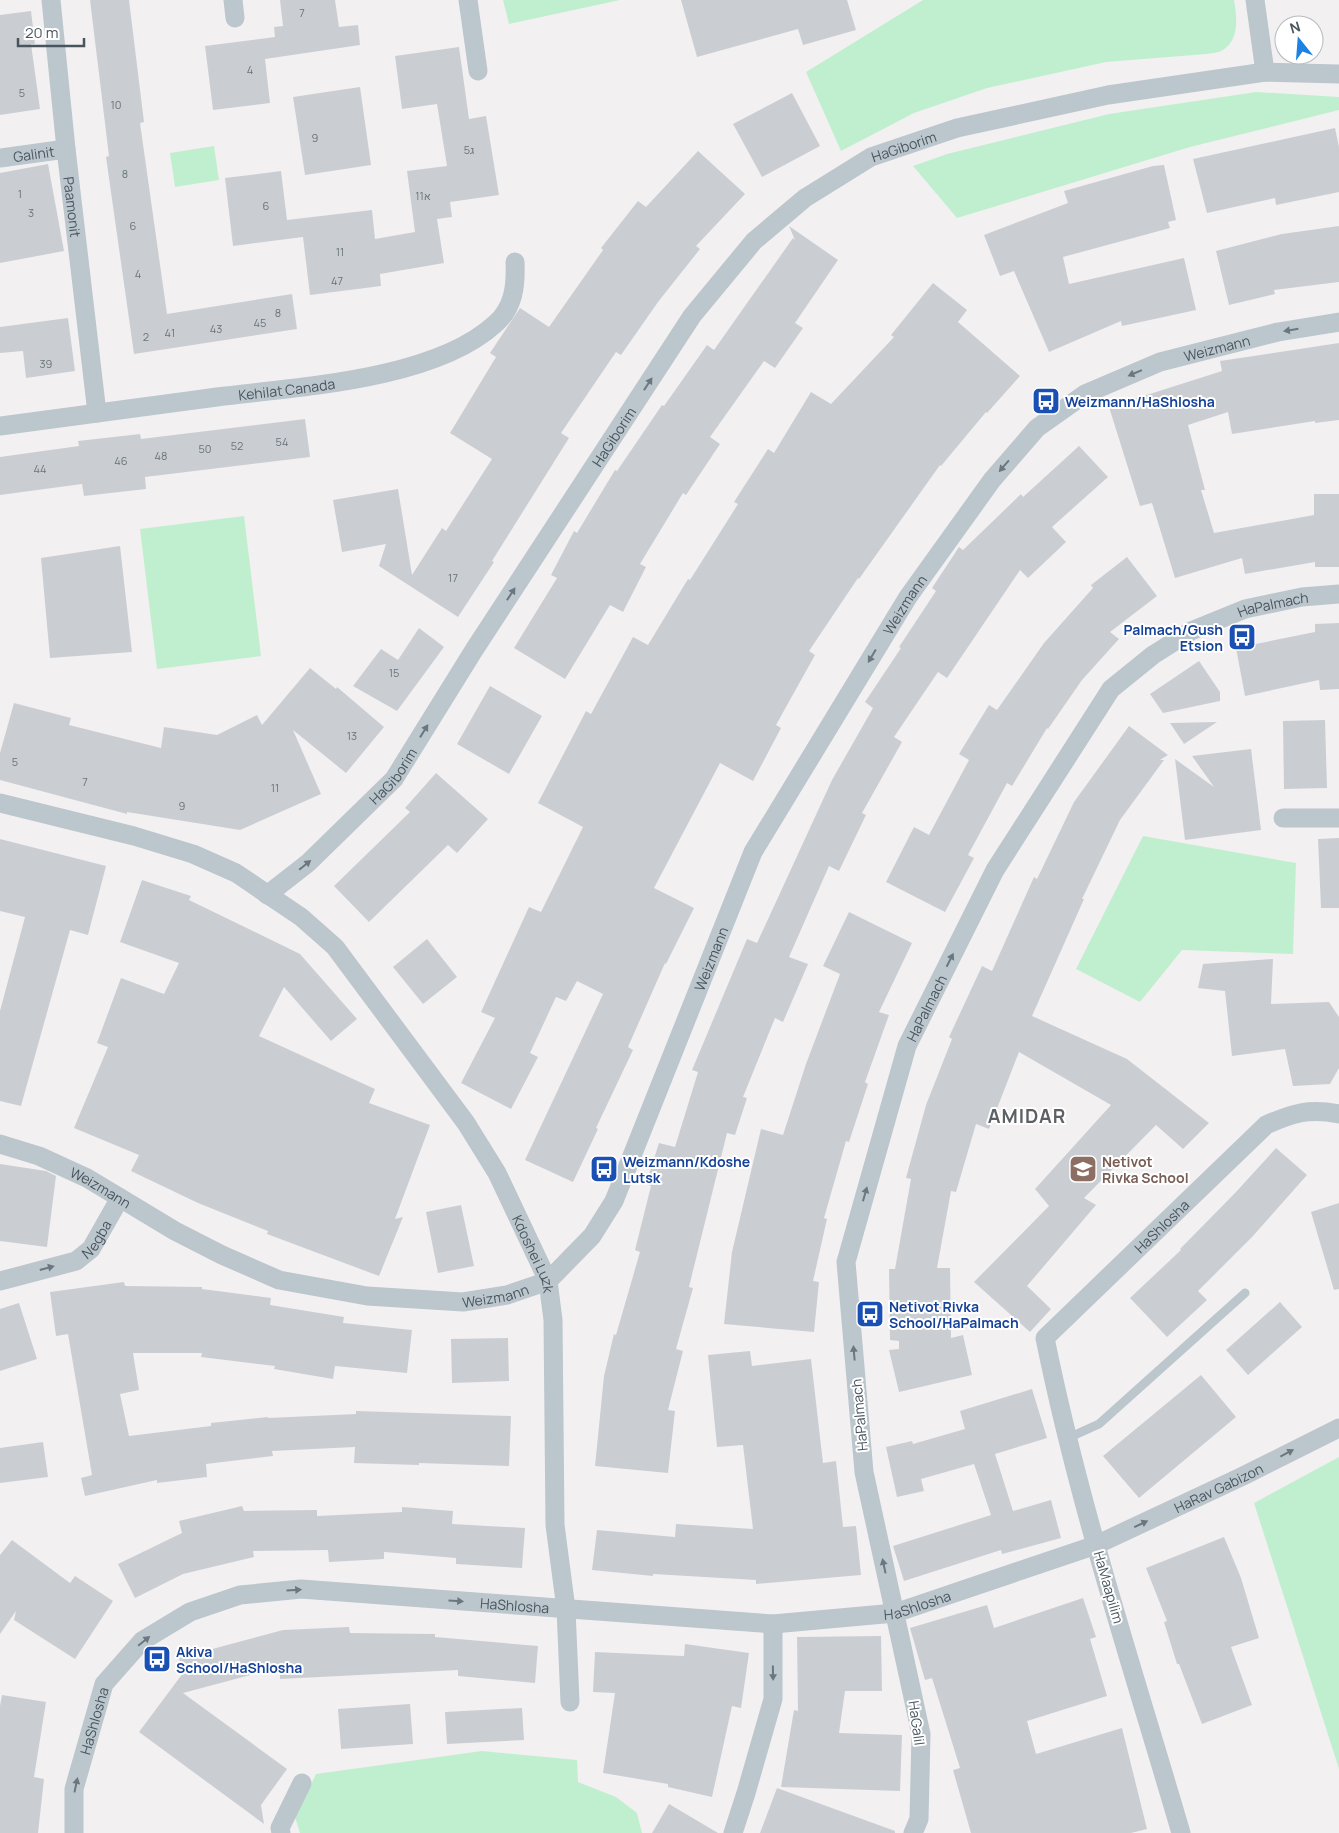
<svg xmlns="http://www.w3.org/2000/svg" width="1339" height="1833" font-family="Manrope,Heebo,sans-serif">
  <rect width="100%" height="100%" fill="#f3f0f1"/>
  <path fill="#c0efcf" d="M503 0H620L509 24Z
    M923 0H1234C1237 17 1240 41 1221 51 1217 53 1210 53 1206 54L1106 62 987 88 914 113 841 151 806 72Z
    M1256 92 1339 97V110L1190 147 957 218 913 166 947 154 1109 114Z
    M214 146 219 180 175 187 170 153Z
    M244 516 261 656 157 669 140 529Z
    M1143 836 1296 863 1293 954 1182 950 1140 1002 1076 969Z
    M1339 1457V1769L1254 1503Z
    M482 1751 577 1760 578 1782 616 1797 637 1813 642 1833H300L295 1817 316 1774Z"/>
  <path fill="#caced3" d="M90 0H129L144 122 140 123 167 314 292 294 297 329 134 354 106 157 109 156Z
    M280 0H335L339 27 358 25 360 45 265 59 270 103 213 110 205 46 275 37 274 27 283 26Z
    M681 0H847L856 30 803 45 798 29 697 57Z
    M31 11 35 44H31L40 109 0 115V15Z
    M459 47 469 119 486 116 499 195 450 202 452 217 437 219 444 263 380 274 381 286 310 295 303 237 233 246 225 178 281 171 287 220 372 210 375 239 415 232 407 171 447 166 437 104 402 109 395 56Z
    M360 87 371 165 305 175 293 97Z
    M792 93 820 146 762 177 733 124Z
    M1335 128 1339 147V192L1276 205 1275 198 1207 213 1193 159Z
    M698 151 745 194 696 246 700 249 658 302 621 355 616 352 561 433 569 438 492 561 494 562 458 617 379 566 386 544 342 552 333 500 398 489 412 575 442 528 446 531 492 459 450 433 496 357 490 353 520 308 549 327 603 250 601 248 638 201 646 207Z
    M48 164 64 251 0 263V173Z
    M1164 165 1176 220 1168 222 1170 228 1063 257 1069 284 1184 258 1196 310 1122 326 1121 321 1049 352 1014 271 1000 276 984 235 1068 203 1064 191 1153 166Z
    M789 226 838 260 795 323 803 328 775 368 764 361 710 437 720 444 686 495 683 493 640 564 646 567 623 612 610 605 565 679 514 648 557 578 551 575 574 531 577 533 615 470 617 471 662 405 664 406 707 345 714 350 793 238 795 240Z
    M1339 226V282L1274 290 1275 294 1229 305 1216 251 1282 234Z
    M933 283 967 310 958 322 1020 376 987 413 986 412 941 466 940 465 859 579 858 578 809 651 815 655 776 725 781 728 753 781 720 763 654 888 694 908 666 964 665 963 628 1047 633 1050 596 1128 598 1129 573 1182 525 1160 603 994 577 981 566 1001 556 997 530 1053 538 1057 511 1109 461 1083 495 1018 481 1012 529 907 541 912 583 827 538 803 586 711 591 714 633 637 648 645 688 579 690 580 738 504 734 502 768 449 774 453 811 392 831 404 894 337 891 335Z
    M68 318 75 371 26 378 23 351 0 353V327Z
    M1339 343V420L1315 423V421L1232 434 1228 412 1188 425 1205 490H1201L1214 533 1314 515V494H1339V567H1315V562L1245 574 1242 558 1175 578 1152 503 1140 506 1109 407 1222 371 1220 361Z
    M305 419 310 457 145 477 146 489 84 496 82 484 0 495V457L79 446 78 441 140 434 141 439Z
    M1079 446 1108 477 1052 527 1066 542 1028 578 1020 570 947 678 938 672 894 737 902 742 862 813 866 815 839 871 829 866 789 957 808 964 783 1022 775 1018 743 1097 747 1098 735 1135 727 1133 689 1287 693 1288 676 1349 683 1351 668 1410 675 1411 668 1473 595 1466 604 1376 614 1334 616 1335 640 1252 635 1250 651 1186 646 1184 659 1143 675 1147 698 1072 692 1070 747 939 757 943 832 780 873 708 865 702 901 648 899 647 936 591 932 588 959 547 963 550 1021 494 1023 497Z
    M120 546 132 652 50 658 41 558Z
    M1127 557 1157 596 1110 632 1119 639 1082 680 1048 729 1047 728 1012 786 1007 783 968 855 974 858 945 912 886 882 914 827 929 835 969 760 959 754 989 705 997 710 1044 643 1093 588 1091 585Z
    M1339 623V689L1320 690 1319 680 1245 696 1236 648 1315 632V624Z
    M419 628 444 647 397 711 353 686 381 649 398 660Z
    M1199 661 1220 692V701L1163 713 1150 694Z
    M310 668 336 689 337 687 384 727 346 773 293 730 321 794 240 830 127 812V814L0 780V753L14 703 71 718 69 725 161 748 164 727 217 735 257 715 262 725Z
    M490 686 542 716 509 774 457 744Z
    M1325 720 1327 788 1284 789 1283 721Z
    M1217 722 1184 744 1170 723Z
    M1129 726 1168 755 1160 760H1164L1120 820 1082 899H1084L1032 1016 1127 1059 1209 1123 1183 1149 1156 1125 1084 1198 1096 1205 1027 1286 1051 1309 1030 1332 974 1282 1049 1206 1035 1189 1111 1105 1019 1052 989 1129 976 1124 956 1192 951 1191 937 1268H950L951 1338 963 1335 972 1375 899 1392 889 1350 899 1349V1341L890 1340 889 1269H895L911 1179 906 1178 926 1105 952 1039 949 1037 982 966 992 971 1034 877 1037 879 1074 802Z
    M1251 749 1261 830 1185 840 1175 759 1214 787 1192 756Z
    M436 773 488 819 457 853 448 845 369 922 334 886 410 812 405 808Z
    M1339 838V908H1321L1318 839Z
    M0 839 106 866 88 935 70 930 21 1106 0 1101V1011L25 917 0 911Z
    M142 880 191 896 189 900 300 954 357 1019 331 1041 284 987 259 1036 375 1089 369 1103 430 1125 395 1219 403 1217 379 1276 267 1234 268 1231 198 1203 131 1171 139 1155 74 1128 108 1047 97 1043 121 978 164 994 179 963 120 942Z
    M849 912 912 943 879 1012 889 1015 865 1082 868 1084 849 1142 846 1141 824 1218 827 1219 813 1281 819 1282 814 1332 724 1324 732 1252 761 1129 783 1135 806 1064 840 974 823 966Z
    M427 939 457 977 423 1004 393 967Z
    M1273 959 1271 1004 1329 1002 1339 1017V1068L1330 1084 1293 1086 1285 1049 1232 1056 1225 991 1198 988 1203 964Z
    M1276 1148 1307 1175 1253 1236 1198 1291 1207 1300 1167 1337 1130 1298 1181 1250 1180 1249 1236 1192Z
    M0 1164 46 1171 56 1176 47 1247 0 1241Z
    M1339 1203V1289L1334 1290 1311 1212Z
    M461 1205 474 1266 438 1273 426 1212Z
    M124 1282 125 1286 202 1287V1289L271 1298 270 1305 344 1317 343 1323 412 1330 407 1373 335 1366 333 1379 274 1369 275 1366 201 1357 202 1353H133L139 1390 120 1394 129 1436 211 1426V1423L268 1417V1418L356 1414V1411L511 1416 509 1466 419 1463V1465L354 1463 355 1447 272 1451 273 1456 206 1464 207 1477 157 1483V1480L85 1496 81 1478 92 1475 68 1334 56 1336 50 1292Z
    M1280 1302 1302 1327 1248 1375 1226 1350Z
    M19 1303 37 1359 0 1371V1309Z
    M508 1338 509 1381 452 1383 451 1339Z
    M750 1351 752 1366 811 1359 823 1463 836 1461 843 1527 856 1526 861 1575 756 1584V1580L653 1574V1576L592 1570 597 1530 675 1537 676 1524 753 1529 743 1445 717 1447 708 1355Z
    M1201 1375 1236 1417 1139 1498 1103 1456Z
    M1032 1389 1047 1438 995 1454 1013 1511 1051 1500 1061 1538 1002 1554 1001 1550 904 1581 893 1546 991 1515 974 1464 921 1479 924 1491 897 1497 886 1447 912 1441 913 1444 965 1429 960 1411Z
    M43 1442 48 1477 0 1483V1448Z
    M242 1506 244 1511 317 1510V1516L402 1512V1507L453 1511 452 1524 525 1528 522 1568 456 1564V1558L384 1552V1559L329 1562 328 1550 253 1551 254 1557 183 1574 135 1598 118 1564 182 1533 179 1521Z
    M1224 1537 1241 1578 1259 1638 1231 1647 1252 1705 1202 1724 1179 1664H1177L1164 1622 1167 1621 1146 1568Z
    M12 1540 70 1583 75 1576 113 1601 75 1659 14 1620 16 1611 0 1634V1555Z
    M1083 1598 1096 1637 1090 1639 1107 1696 1027 1721 1036 1754 1122 1728 1147 1829 1131 1833H971L953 1770 960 1768 932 1678 925 1680 910 1628 987 1605 994 1628Z
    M349 1627 350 1633 435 1634V1637L538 1646 535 1683 458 1676V1670L280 1679V1667L183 1693 287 1769 261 1805 264 1824 139 1732 183 1673 179 1658 283 1630Z
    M881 1636 882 1691H845L839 1733 902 1735 900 1791 781 1787 794 1710 798 1711 797 1637Z
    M685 1644 749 1653 741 1708 732 1706 712 1797 668 1787V1784L603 1773 615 1693 593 1692 595 1652 684 1656Z
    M2 1695 46 1702 34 1777 44 1779 38 1833H0V1706Z
    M410 1704 413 1744 341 1749 338 1709Z
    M522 1708 524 1740 447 1744 445 1712Z
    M777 1788 895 1831V1833H760Z
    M669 1804 718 1833H652Z"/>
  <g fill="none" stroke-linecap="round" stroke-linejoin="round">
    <path stroke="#bcc6cd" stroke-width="9" d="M1068 1438 1099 1424 1245 1293"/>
    <g stroke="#bcc6cd" stroke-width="19">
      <path id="s1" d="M51 0 66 149 97 413"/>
      <path d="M233 0 235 18"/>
      <path d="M468 0 478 71"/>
      <path d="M1255 0 1265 72"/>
      <path id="s2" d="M0 158 66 149"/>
      <path id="s3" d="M0 426C73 416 145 407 217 397 297 387 434 380 495 324 514 308 516 285 515 262"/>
      <path id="s4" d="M0 803 134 836 193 854 236 873 301 917 335 947 466 1123 497 1173 548 1281 553 1320 555 1525 566 1609 570 1702"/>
      <path d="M1283 818H1339"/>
      <path id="s5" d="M267 895 308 863 394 779 474 650 692 316 754 241 805 198 871 157 957 128 1108 95 1265 72 1339 74"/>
      <path id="s6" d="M0 1144 39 1156 87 1178 175 1231 222 1255 279 1280 367 1296 463 1302 507 1295 548 1281 592 1236 614 1201 753 852 908 597 992 480 1037 428 1085 394 1160 362 1278 332 1339 322"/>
      <path id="s7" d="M0 1281 76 1261 91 1249 120 1198"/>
      <path id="s8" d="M74 1833V1789L104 1684 142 1641 190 1612 240 1595 301 1589 773 1624 895 1613 1096 1545 1243 1476 1339 1428"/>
      <path d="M281 1833 280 1828 302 1783"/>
      <path d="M733 1833 746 1793 773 1699V1624"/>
      <path id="s9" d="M913 1833 919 1819 921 1734 864 1472 846 1262 907 1046 995 870 1111 689 1153 655 1191 631 1245 609 1302 597 1339 594"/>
      <path id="s10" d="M1181 1833C1133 1669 1079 1506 1045 1338L1266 1125C1293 1113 1309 1108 1339 1114"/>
    </g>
  </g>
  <defs><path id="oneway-solid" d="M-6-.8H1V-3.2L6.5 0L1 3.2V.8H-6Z" transform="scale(1.25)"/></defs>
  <g fill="#6b777f">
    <use href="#oneway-solid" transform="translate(1291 330) rotate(171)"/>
    <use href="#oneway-solid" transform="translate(1135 373) rotate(157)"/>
    <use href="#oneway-solid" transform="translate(648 384) rotate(-57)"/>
    <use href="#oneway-solid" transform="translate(1004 466) rotate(131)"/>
    <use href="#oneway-solid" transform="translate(511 594) rotate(-57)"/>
    <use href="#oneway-solid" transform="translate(872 656) rotate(121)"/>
    <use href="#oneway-solid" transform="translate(424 731) rotate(-58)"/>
    <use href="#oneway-solid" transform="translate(305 865) rotate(-39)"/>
    <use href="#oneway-solid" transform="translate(950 960) rotate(-63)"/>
    <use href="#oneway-solid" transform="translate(865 1194) rotate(-74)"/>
    <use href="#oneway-solid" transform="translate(47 1268) rotate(-15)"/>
    <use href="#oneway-solid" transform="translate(854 1353) rotate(-95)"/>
    <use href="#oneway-solid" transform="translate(1287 1453) rotate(-28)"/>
    <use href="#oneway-solid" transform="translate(1141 1524) rotate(-25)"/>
    <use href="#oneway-solid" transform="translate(884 1566) rotate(-102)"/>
    <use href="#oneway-solid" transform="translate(294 1590) rotate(-4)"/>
    <use href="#oneway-solid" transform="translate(456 1601) rotate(4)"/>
    <use href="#oneway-solid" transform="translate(144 1641) rotate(-39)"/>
    <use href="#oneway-solid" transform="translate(773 1673) rotate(89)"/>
    <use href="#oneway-solid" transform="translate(76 1785) rotate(-78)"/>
  </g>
  <defs>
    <symbol id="bus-square" viewBox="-11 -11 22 22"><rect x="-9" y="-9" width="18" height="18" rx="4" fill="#1a4fb4" stroke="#fff"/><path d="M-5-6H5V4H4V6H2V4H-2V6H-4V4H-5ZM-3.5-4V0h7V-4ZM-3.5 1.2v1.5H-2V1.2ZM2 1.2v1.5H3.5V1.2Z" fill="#fff"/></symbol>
    <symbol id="school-square" viewBox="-11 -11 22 22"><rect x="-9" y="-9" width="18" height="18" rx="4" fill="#8d6e63" stroke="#fff"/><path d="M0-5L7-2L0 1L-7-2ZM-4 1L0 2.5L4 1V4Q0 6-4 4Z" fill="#fff"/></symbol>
  </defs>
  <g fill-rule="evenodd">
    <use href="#bus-square" x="1030" y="385" width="32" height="32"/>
    <use href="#bus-square" x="1226" y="621" width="32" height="32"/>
    <use href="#bus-square" x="588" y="1153" width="32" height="32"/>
    <use href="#school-square" x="1067" y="1153" width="32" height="32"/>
    <use href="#bus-square" x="854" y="1298" width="32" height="32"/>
    <use href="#bus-square" x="141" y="1643" width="32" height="32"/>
  </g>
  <g text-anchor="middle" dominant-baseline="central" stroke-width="4" stroke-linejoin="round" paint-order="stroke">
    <g font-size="11" fill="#68737b">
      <text x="302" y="12">7</text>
      <text x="250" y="69">4</text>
      <text x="22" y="92">5</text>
      <text x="116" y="104">10</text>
      <text x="315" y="137">9</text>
      <text x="469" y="149">5ג</text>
      <text x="125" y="173">8</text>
      <text x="20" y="193">1</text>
      <text x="423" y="195">11א</text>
      <text x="266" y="205">6</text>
      <text x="31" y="212">3</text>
      <text x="133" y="225">6</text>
      <text x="340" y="251">11</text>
      <text x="138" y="273">4</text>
      <text x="337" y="280">47</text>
      <text x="278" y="312">8</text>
      <text x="260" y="322">45</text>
      <text x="216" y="328">43</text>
      <text x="170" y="332">41</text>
      <text x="146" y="336">2</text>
      <text x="46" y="363">39</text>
      <text x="282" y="441">54</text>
      <text x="237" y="445">52</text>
      <text x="205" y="448">50</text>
      <text x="161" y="455">48</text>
      <text x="121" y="460">46</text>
      <text x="40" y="468">44</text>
      <text x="453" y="577">17</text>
      <text x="394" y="672">15</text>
      <text x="352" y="735">13</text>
      <text x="15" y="761">5</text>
      <text x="85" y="781">7</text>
      <text x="275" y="787">11</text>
      <text x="182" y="805">9</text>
    </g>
    <g font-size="14" fill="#48555e" stroke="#fff">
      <text stroke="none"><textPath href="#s5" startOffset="999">HaGiborim</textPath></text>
      <text stroke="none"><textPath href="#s2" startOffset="34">Galinit</textPath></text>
      <text stroke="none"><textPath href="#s1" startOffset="208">Paamonit</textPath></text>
      <text stroke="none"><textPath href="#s6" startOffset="1775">Weizmann</textPath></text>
      <text stroke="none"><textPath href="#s3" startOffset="289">Kehilat Canada</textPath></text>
      <text stroke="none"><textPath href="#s5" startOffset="579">HaGiborim</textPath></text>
      <text stroke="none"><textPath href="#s6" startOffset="1355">Weizmann</textPath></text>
      <text stroke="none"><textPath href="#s9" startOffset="1401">HaPalmach</textPath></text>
      <text stroke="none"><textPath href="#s5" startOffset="174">HaGiborim</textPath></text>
      <text stroke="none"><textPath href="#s6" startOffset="950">Weizmann</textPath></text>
      <text stroke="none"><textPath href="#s9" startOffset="846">HaPalmach</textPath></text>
      <text stroke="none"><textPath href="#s6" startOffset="110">Weizmann</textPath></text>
      <text stroke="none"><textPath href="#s10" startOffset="675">HaShlosha</textPath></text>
      <text stroke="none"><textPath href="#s7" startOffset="109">Negba</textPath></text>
      <text stroke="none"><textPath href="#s4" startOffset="738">Kdoshei Luzk</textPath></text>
      <text stroke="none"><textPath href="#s6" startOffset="530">Weizmann</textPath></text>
      <text transform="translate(859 1415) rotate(-95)">HaPalmach</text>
      <text stroke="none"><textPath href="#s8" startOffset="1324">HaRav Gabizon</textPath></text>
      <text transform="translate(1109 1587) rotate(74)">HaMaapilim</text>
      <text stroke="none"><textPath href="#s8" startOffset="1000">HaShlosha</textPath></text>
      <text stroke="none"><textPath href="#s8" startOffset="595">HaShlosha</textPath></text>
      <text stroke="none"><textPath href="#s8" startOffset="115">HaShlosha</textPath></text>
      <text transform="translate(917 1723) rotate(82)">HaGalil</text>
    </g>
    <g font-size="14" font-weight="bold" fill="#164399" stroke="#fff" text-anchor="start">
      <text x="1065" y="401">Weizmann/HaShlosha</text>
      <text x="1223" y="629" text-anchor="end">Palmach/Gush<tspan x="1223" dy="16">Etsion</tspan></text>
      <text x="623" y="1161">Weizmann/Kdoshe<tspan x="623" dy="16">Lutsk</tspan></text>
      <text x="889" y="1306">Netivot Rivka<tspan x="889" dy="16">School/HaPalmach</tspan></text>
      <text x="176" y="1651">Akiva<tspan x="176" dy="16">School/HaShlosha</tspan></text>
    </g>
    <g font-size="14" font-weight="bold" fill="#785e54" stroke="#fff" text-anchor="start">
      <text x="1102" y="1161">Netivot<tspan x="1102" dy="16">Rivka School</tspan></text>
    </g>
    <g font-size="19" font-weight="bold" letter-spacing="1" fill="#5d6165" stroke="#fff">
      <text x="1027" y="1116">AMIDAR</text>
    </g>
  </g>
  <g transform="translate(1299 40) rotate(343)"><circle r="24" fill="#ffffff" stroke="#b6bbbf"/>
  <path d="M0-4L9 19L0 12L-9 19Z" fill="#1b81e2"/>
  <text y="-8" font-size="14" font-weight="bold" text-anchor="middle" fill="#48555e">N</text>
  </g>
  <path d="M18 38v8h66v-8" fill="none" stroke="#48555e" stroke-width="2.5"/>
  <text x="25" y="38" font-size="15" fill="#48555e" stroke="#ffffff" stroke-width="4" paint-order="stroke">20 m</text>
</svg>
